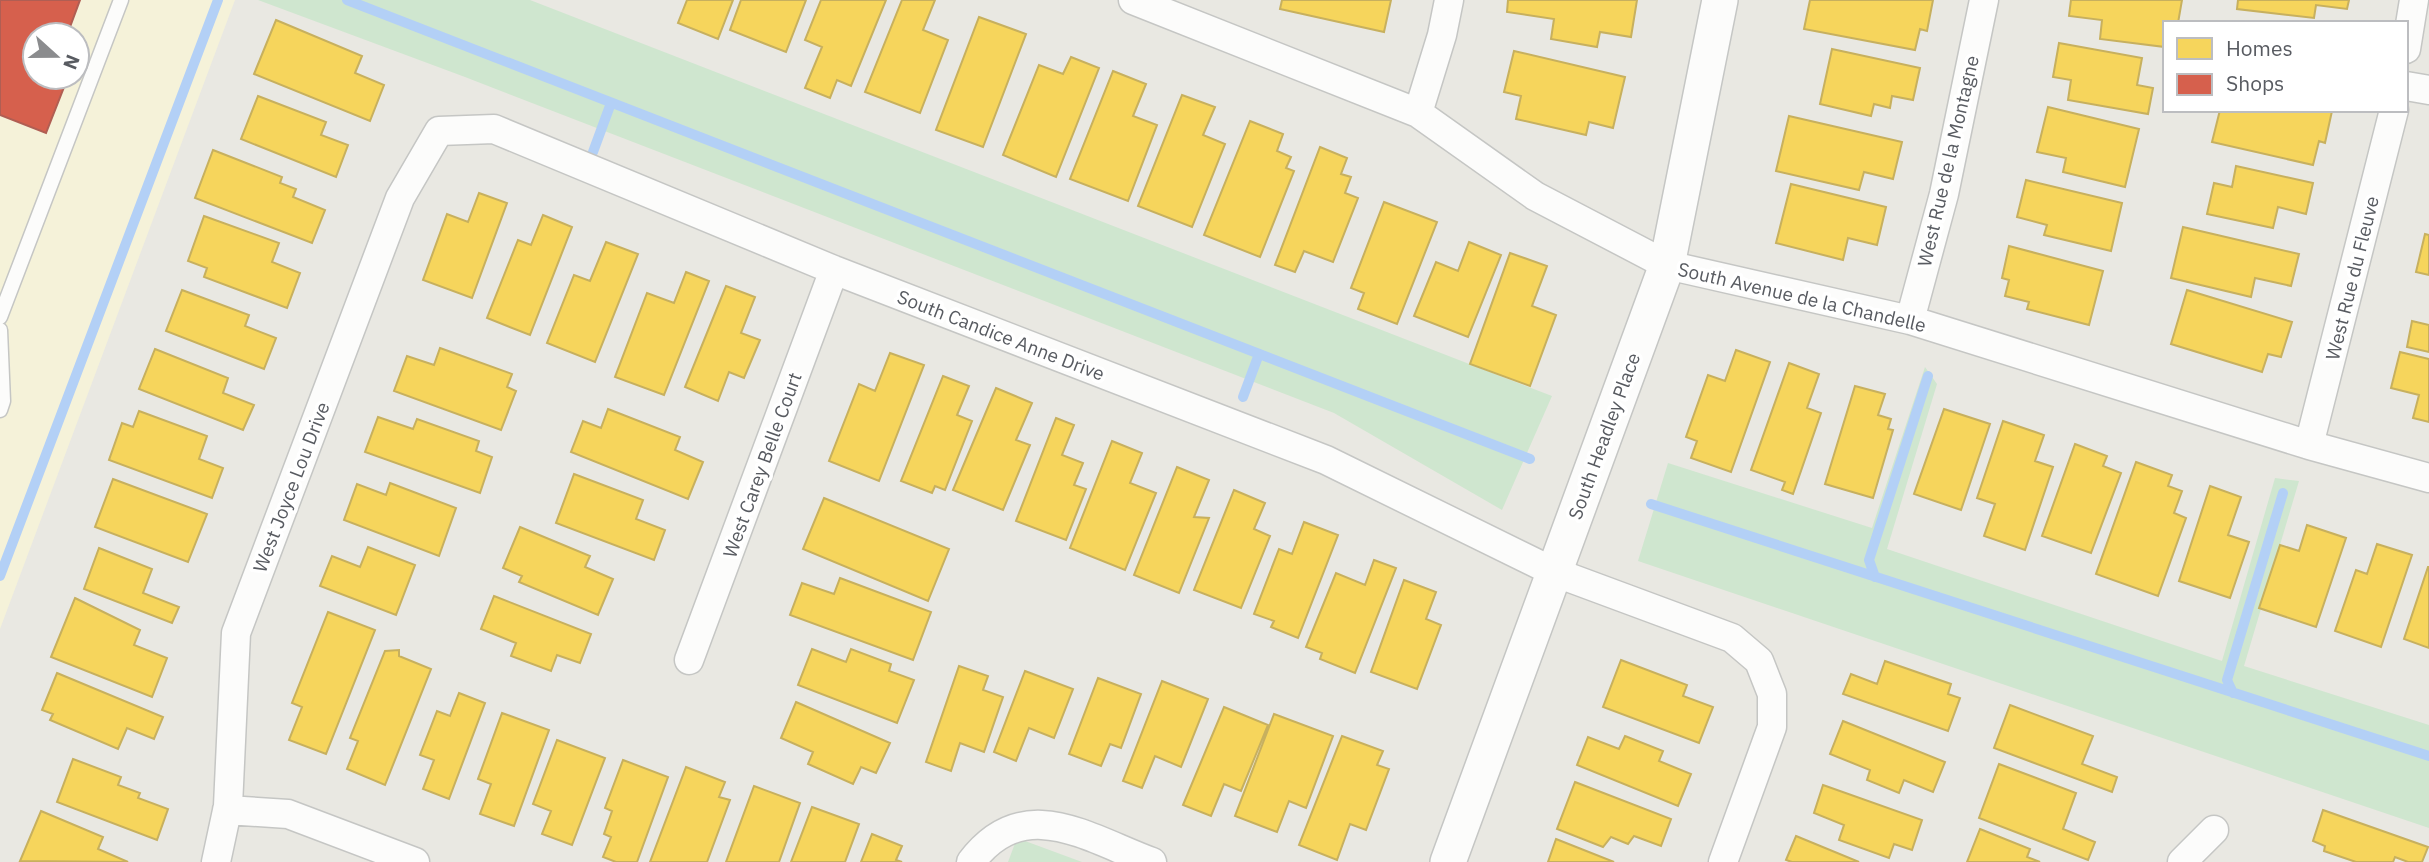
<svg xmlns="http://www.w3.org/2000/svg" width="2429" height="862" font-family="'IBM Plex Sans',sans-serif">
  <rect width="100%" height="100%" fill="#e9e8e2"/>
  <path fill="#f5f2d9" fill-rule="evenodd" d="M0 0H235L0 629ZM35 35H77V77H35Z"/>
  <path fill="#cfe6cf" d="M258 0H530L1552 396 1502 510 1334 413 465 77Z
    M1925 367 1937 384 1887 549 2222 661 2275 478 2299 481 2244 666 2429 725V828L1638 561 1668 463 1872 528Z
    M1017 838 1082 862H1008Z"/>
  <path fill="#f6d55c" stroke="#c7b05e" stroke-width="2" d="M687 0H733L718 39 678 23Z
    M741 0H806L786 52 730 30Z
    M821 0H886L851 86 837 80 830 98 805 88 822 47 805 40Z
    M902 0H935L923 30 948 40 920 113 865 92Z
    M1282 0H1391L1384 32 1280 9Z
    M1508 0H1637L1631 37 1600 32 1597 47 1551 39 1554 19 1507 12Z
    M1810 0H1933L1927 31 1920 29 1915 50 1804 29Z
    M2071 0H2182L2178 23H2165V47L2100 39 2102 20 2069 16Z
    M2238 0H2349L2347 9 2316 5 2314 18 2237 9Z
    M979 17 1026 34 983 147 936 130Z
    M276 20 362 56 355 73 384 85 370 121 254 74Z
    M2059 43 2142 58 2137 85 2153 88 2148 114 2068 100 2071 80 2053 77Z
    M1832 49 1920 68 1913 100 1892 96 1890 108 1874 104 1871 116 1820 104Z
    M1514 51 1625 77 1613 128 1589 122 1586 135 1516 119 1521 96 1504 92Z
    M1071 57 1099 68 1056 177 1003 155 1039 65 1063 74Z
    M1113 71 1146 84 1133 116 1157 125 1128 201 1070 179Z
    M1182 95 1215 107 1203 135 1225 144 1192 227 1138 206Z
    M258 96 326 122 321 135 348 145 336 177 241 139Z
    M2048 107 2139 129 2125 187 2063 172 2066 158 2037 152Z
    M2220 110H2327L2332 111 2325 143 2319 141 2313 165 2212 142Z
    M1789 116 1902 142 1893 179 1864 172 1859 190 1776 171Z
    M1250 121 1283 134 1277 151 1291 157 1286 168 1294 171 1260 257 1204 235Z
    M1320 147 1347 158 1341 174 1351 177 1345 193 1358 198 1333 262 1304 251 1295 272 1275 265Z
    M213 150 282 177 280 183 296 189 293 197 325 210 312 243 195 198Z
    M2236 166 2313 183 2306 214 2278 207 2273 228 2207 214 2214 183 2232 187Z
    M2026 180 2122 203 2111 251 2044 235 2047 225 2017 217Z
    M1791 184 1886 207 1877 245 1848 238 1843 260 1776 243Z
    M479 193 507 203 472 298 423 280 447 214 468 222Z
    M1384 202 1437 222 1397 324 1358 309 1364 293 1351 288Z
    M543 215 572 227 530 335 487 318 518 240 531 245Z
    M204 216 279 243 272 262 300 273 287 308 204 277 207 268 188 261Z
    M2183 227 2299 254 2291 286 2255 278 2251 297 2171 278Z
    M2425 234 2429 235V275L2416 272Z
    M606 242 638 254 595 362 547 343 574 275 590 281Z
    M1469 242 1501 255 1468 337 1414 316 1436 262 1458 271Z
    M2009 246 2103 271 2089 325 2027 309 2029 302 2005 296 2009 280 2002 278Z
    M1510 253 1547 266 1532 306 1556 315 1530 386 1470 364Z
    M686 272 709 281 664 395 615 377 647 293 674 303Z
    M726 286 755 297 741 333 760 340 744 378 729 372 718 401 685 387Z
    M182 290 249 315 245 326 276 338 264 369 166 331Z
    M2187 290 2292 322 2281 357 2268 354 2262 372 2171 344Z
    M2412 321 2429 325V352L2407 347Z
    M440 348 512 374 507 387 516 391 501 430 394 391 407 356 434 365Z
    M155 349 228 378 223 393 254 405 243 430 139 389Z
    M1736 350 1770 362 1731 472 1691 458 1697 441 1686 437 1708 375 1725 381Z
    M2400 352 2429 359V422L2413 418 2419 395 2391 388Z
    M890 353 924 365 879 481 829 461 859 384 875 391Z
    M1789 363 1819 374 1807 408 1821 413 1793 494 1782 490 1785 482 1751 470Z
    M943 376 969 386 957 415 972 421 945 490 935 486 932 493 901 481Z
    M1855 386 1885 394 1878 415 1891 419 1888 429 1893 430 1873 498 1825 484Z
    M996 388 1032 403 1016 440 1030 445 1003 510 953 490Z
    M608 409 680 437 675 450 703 462 688 499 571 452 583 421 601 428Z
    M1944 409 1990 424 1961 510 1914 494Z
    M139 411 207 436 199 459 223 468 212 498 109 460 122 423 133 427Z
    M378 417 413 429 417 419 479 441 476 451 492 457 480 493 365 452Z
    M1056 418 1074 425 1062 455 1083 463 1074 485 1086 489 1066 540 1016 521Z
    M2003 421 2044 435 2035 461 2053 467 2025 550 1984 536 1995 504 1977 498Z
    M1112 441 1142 453 1130 483 1156 493 1125 570 1070 548Z
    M2075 444 2107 456 2103 466 2121 473 2091 553 2042 536Z
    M2136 462 2172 475 2168 486 2182 491 2174 513 2186 518 2158 596 2096 574Z
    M1177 467 1209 480 1194 517 1209 518 1179 593 1134 575Z
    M574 474 643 500 636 519 665 530 654 560 556 523Z
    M113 479 207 514 188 562 95 527Z
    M390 483 456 508 439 556 344 520 357 484 386 495Z
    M2210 486 2241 497 2228 535 2249 542 2230 598 2179 581Z
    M1234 490 1265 503 1254 529 1270 536 1241 608 1194 590Z
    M824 498 949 549 928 601 803 549Z
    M1304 522 1338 535 1298 638 1271 627 1274 621 1254 614 1279 549 1292 554Z
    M2307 525 2346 538 2316 627 2259 608 2280 545 2299 551Z
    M520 527 590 556 585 567 613 579 598 615 519 582 522 576 503 568Z
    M2377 544 2412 555 2381 647 2335 631 2356 570 2367 574Z
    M368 547 415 565 396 615 320 586 332 556 360 567Z
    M99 548 152 569 143 593 179 607 172 623 84 589Z
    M1374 560 1396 568 1355 673 1320 659 1322 653 1306 647 1336 573 1365 585Z
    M2428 567H2429V648L2404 639Z
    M840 578 931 612 913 660 790 615 802 583 834 594Z
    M1404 580 1436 592 1426 619 1441 625 1417 689 1371 672Z
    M494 596 591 634 580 663 557 655 551 671 511 656 516 643 481 629Z
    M75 598 140 630 134 645 167 658 152 697 51 657Z
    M328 612 375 630 326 754 289 740 302 707 292 703Z
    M812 649 846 662 851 649 891 664 889 671 914 680 897 723 798 685Z
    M399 650V656L431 669 385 785 347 769 358 741 350 738 385 651Z
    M1621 660 1687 685 1683 696 1713 707 1699 743 1603 707Z
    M1885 661 1951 684 1948 694 1960 698 1948 731 1843 694 1851 674 1877 684Z
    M959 666 988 676 983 690 1003 697 984 752 960 743 951 771 926 762Z
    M1025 671 1073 689 1054 738 1029 728 1016 761 994 752Z
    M57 673 163 717 154 739 127 728 118 749 50 720 53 714 42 710Z
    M1098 678 1141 694 1121 748 1110 744 1101 766 1069 754Z
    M1162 681 1208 699 1181 767 1155 756 1142 788 1123 781Z
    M459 693 485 703 449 799 423 789 434 760 420 755 437 711 450 716Z
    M796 702 890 743 876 773 861 767 853 784 808 764 813 752 781 738Z
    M2010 705 2093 736 2082 764 2117 777 2112 792 1994 748Z
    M1224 707 1268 725 1241 791 1224 784 1211 816 1183 805Z
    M502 713 549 730 514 826 480 814 491 784 478 779Z
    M1274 714 1333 736 1306 808 1289 801 1277 832 1235 816Z
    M1843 721 1945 762 1933 792 1904 780 1899 793 1867 780 1870 770 1830 754Z
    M1342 736 1383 751 1377 765 1389 769 1366 830 1350 824 1337 860 1299 845Z
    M1625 736 1663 751 1659 761 1691 774 1678 806 1577 765 1588 737 1619 749Z
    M557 740 605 758 572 845 542 834 551 811 533 804Z
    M73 759 121 777 118 785 140 793 138 798 168 809 157 840 57 802Z
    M623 760 668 777 637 862H616L603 857 611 837 604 834 612 811 605 808Z
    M1999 764 2076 793 2063 829 2095 842 2088 860 1979 818Z
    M686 767 725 782 719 797 730 800 707 862H650Z
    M1575 782 1671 819 1661 846 1634 836 1628 844 1611 837 1603 847 1557 829Z
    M1823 785 1922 820 1912 850 1894 844 1889 858 1839 840 1844 825 1814 813Z
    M754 786 800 803 779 862H726Z
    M812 807 859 824 845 862H791Z
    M2323 810 2428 847 2422 862H2408L2395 857 2393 862H2356L2324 851 2325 846 2313 841Z
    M41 811 103 837 98 849 128 862 20 861Z
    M1980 829 2030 849 2027 857 2040 862H1967Z
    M872 834 902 846 896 860 902 862H861Z
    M1796 836 1859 862H1792L1786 860Z
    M1556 839 1614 862H1548Z"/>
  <path fill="#d6604d" stroke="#b05e53" stroke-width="2" d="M0 0H80L67 35H35V77H68L46 133 0 115Z"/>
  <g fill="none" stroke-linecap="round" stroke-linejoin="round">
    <path stroke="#b3d0f6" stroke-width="10" d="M347 0 1530 459
      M593 152 611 103
      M1243 397 1259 354
      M1651 504 2429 756
      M0 576 218 0
      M1875 577 1869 560 1928 376
      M2233 693 2227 680 2283 493"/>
    <defs>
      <path id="service" d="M0 317 121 0
        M0 330 3 401 0 410"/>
      <path id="minor" d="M1133 0 1418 113 1535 196 1667 265 1910 320 2309 445 2429 478
        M2406 49 2414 0
        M2406 86 2429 90
        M1418 113 1442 35 1449 0
        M1910 320 1944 194 1984 0
        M2309 445 2394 110
        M689 660 834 270
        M227 810 288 814 415 862
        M216 862 228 806 236 633 400 198 439 131 494 129 834 270 1326 460 1554 572 1732 638 1759 661 1772 694V727L1723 862
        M971 862C1024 792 1087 838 1152 862
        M2182 862 2214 830"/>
      <path id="tertiary" d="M1448 862 1667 265 1720 0"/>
    </defs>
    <use href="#service" stroke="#c5c6c4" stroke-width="17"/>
    <use href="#minor" stroke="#c5c6c4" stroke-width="31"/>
    <use href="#tertiary" stroke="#c5c6c4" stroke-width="38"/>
    <use href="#service" stroke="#fcfcfb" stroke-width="14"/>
    <use href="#minor" stroke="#fcfcfb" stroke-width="28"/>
    <use href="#tertiary" stroke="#fcfcfb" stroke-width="35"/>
  </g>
  <g text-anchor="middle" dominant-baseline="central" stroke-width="7" stroke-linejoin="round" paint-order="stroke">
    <g font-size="19" fill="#585b61" stroke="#fff">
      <text transform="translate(1948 161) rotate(-77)">West Rue de la Montagne</text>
      <text transform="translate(2352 278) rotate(-76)">West Rue du Fleuve</text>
      <text transform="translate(1802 297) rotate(13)">South Avenue de la Chandelle</text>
      <text transform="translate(1001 335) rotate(21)">South Candice Anne Drive</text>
      <text transform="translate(1604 436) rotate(-70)">South Headley Place</text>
      <text transform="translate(762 465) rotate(-70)">West Carey Belle Court</text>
      <text transform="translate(291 487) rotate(-69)">West Joyce Lou Drive</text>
    </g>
  </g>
  <rect x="2163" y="21" width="245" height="91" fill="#ffffff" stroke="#bcbdc0" stroke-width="2"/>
  <rect x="2177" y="38" width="35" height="21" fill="#f6d55c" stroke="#bcbdc0" stroke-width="2"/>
  <text x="2226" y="56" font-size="21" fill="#585b61">Homes</text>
  <rect x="2177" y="74" width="35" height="21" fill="#d6604d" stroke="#bcbdc0" stroke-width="2"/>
  <text x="2226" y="91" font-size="21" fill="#585b61">Shops</text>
  <g transform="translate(56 56) rotate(111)"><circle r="33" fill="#ffffff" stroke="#bcbdc0" stroke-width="2"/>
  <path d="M0-5L12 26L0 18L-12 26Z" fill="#8b8c8e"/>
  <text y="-10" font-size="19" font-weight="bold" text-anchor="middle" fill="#585b61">N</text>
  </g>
</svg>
